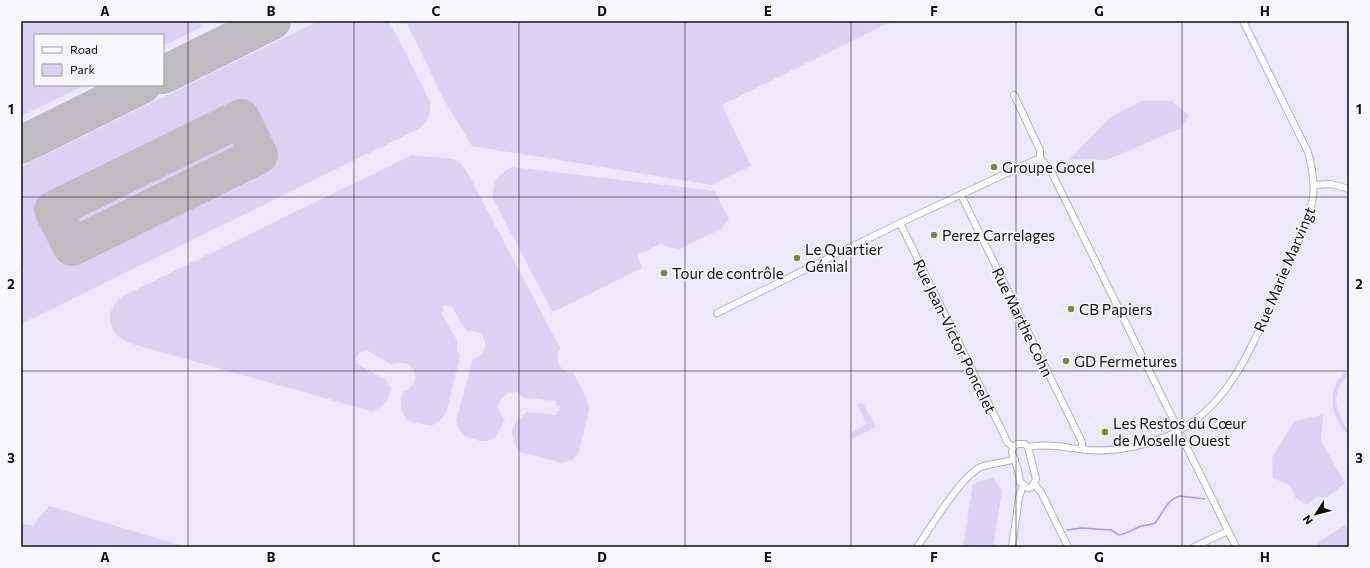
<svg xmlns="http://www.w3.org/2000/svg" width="1370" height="568" font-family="Commissioner,sans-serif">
  <rect width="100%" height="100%" fill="#f8f7fb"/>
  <path fill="#eee8fb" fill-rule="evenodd" d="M21 21H1349V547H21ZM35 35H163V85H35Z"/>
  <path fill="#dbd2f4" d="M21 21H198L202 27 163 46V35H35V85H85L21 116Z
    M318 21H389L430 101C432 112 428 120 420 128L21 324V275L24 269 21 267V167Z
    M406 21H892L722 105 751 166 712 185 472 146 443 98Z
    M1142 101H1171L1189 115 1181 128 1107 160 1070 159 1109 118Z
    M412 155 454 159 461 164 466 170 560 348C554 360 559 372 574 373L587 399 589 411 578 454 572 460 562 463 520 452C514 444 508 430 517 421 520 418 523 417 526 412L555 415 556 414 557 411H559L560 406H556V401L525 398 517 392 508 393 501 398 498 407 501 415 505 419 495 438 486 441H480L465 436 458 427 456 421 473 359C493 353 487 327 466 331L451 305 448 307 447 305 442 307 444 311 441 313 457 340V350L460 356 446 413 442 419 431 426 408 421C399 411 400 403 403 391 426 384 414 354 392 365L366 350 363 353 361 351 355 359 357 361 356 363 387 381 391 388C388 401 385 407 371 411L129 343C107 334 104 312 121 297Z
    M512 167 715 191 729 219 721 229 679 249 666 247 662 243 637 255 642 268 559 309 552 311 493 199C493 182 497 175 512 167Z
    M1349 370V375C1335 386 1333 403 1341 418 1344 425 1349 428 1349 435 1329 418 1325 385 1349 370Z
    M862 402 876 427 852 439 850 433 867 424 857 405Z
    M1323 415 1321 441 1345 483 1325 499 1318 496 1306 505 1295 497 1291 486 1273 478 1272 458 1294 421Z
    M992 477 1002 490 993 547H963L973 484Z
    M49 506 186 547H21V523L33 526Z
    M1345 525 1349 532V547H1319L1317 543Z"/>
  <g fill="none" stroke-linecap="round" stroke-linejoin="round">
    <path stroke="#b095e7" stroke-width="1.5" d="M1067 530 1082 528 1111 530 1119 535C1127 534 1134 528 1142 526 1147 525 1151 525 1155 523 1163 513 1167 499 1180 496L1205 499"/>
    <path stroke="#bebcc2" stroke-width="38" d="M163 75 272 21
      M241 118 259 155 72 247 53 210Z
      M21 145 142 85"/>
    <defs>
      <path id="minor" d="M1014 95 1040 150V159L1050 169 1236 547
        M1314 185 1331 184 1349 189
        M961 195 1082 442V449
        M900 223 1004 435 1007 442 1013 447
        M717 313 900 223 1035 160 1040 159
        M1017 444H1025L1028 447 1036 479 1032 487 1028 488 1020 482 1018 470 1012 453 1013 447Z
        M1028 447C1048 443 1068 448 1088 450 1116 452 1143 446 1168 436 1234 408 1257 333 1284 273 1294 249 1309 223 1313 197 1315 181 1312 167 1308 152L1243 21
        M1034 483 1042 494 1068 547
        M917 547C931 527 961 476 981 467 992 463 1004 463 1015 459
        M1012 547 1019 497 1023 486
        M1194 547 1228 531"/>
    </defs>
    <use href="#minor" stroke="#b6afc6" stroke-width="8"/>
    <use href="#minor" stroke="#fff" stroke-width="6"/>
  </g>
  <path fill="none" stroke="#0f0c14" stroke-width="1" stroke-opacity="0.55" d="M188 21V547M354 21V547M519 21V547M685 21V547M851 21V547M1016 21V547M1182 21V547M21 197H1349M21 371H1349"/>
  <g fill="#7a8837" stroke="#f8f7fb" stroke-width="1.5">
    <circle cx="994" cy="167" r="4"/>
    <circle cx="934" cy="235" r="4"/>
    <circle cx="797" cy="258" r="4"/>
    <circle cx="664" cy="273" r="4"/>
    <circle cx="1071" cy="309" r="4"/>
    <circle cx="1066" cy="361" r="4"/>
    <circle cx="1105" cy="432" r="4"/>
  </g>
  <g text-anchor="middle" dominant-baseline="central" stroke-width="3" stroke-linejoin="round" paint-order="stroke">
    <g font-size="15" fill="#0f0c14" stroke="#f8f7fb" text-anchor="start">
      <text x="1002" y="167">Groupe Gocel</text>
      <text x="942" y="235">Perez Carrelages</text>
      <text x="805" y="249">Le Quartier<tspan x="805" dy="17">Génial</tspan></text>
      <text x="672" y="273">Tour de contrôle</text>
      <text x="1079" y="309">CB Papiers</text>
      <text x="1074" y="361">GD Fermetures</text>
      <text x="1113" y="423">Les Restos du Cœur<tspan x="1113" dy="17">de Moselle Ouest</tspan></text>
    </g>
    <g font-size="15" fill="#0f0c14" stroke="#f8f7fb">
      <text transform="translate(1284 269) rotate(-67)">Rue Marie Marvingt</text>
      <text transform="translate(1023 322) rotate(64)">Rue Marthe Cohn</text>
      <text transform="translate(955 336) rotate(64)">Rue Jean-Victor Poncelet</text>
    </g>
  </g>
  <rect width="1370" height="568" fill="none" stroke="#f8f7fb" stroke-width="44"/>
  <rect x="34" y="34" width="130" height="52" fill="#f8f7fb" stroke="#9b999f"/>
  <rect x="42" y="47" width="20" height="6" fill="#ffffff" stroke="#9b999f"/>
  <text x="70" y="54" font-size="12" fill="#0f0c14">Road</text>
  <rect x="42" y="64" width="20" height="12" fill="#dbd2f4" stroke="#9b999f"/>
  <text x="70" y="74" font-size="12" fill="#0f0c14">Park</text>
  <g transform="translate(1316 514) rotate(234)" stroke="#f8f7fb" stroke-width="3" paint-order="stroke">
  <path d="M0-3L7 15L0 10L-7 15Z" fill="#0f0c14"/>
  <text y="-6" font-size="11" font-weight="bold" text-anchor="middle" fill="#0f0c14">N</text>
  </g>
  <rect x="22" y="22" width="1326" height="524" fill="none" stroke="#0f0c14" stroke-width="1.5"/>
  <g font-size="13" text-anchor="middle" font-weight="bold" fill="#0f0c14">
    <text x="105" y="16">A</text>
    <text x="271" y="16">B</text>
    <text x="436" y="16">C</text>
    <text x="602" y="16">D</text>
    <text x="768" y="16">E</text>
    <text x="934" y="16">F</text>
    <text x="1099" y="16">G</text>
    <text x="1265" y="16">H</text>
    <text x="11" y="114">1</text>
    <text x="1359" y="114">1</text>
    <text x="11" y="289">2</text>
    <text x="1359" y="289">2</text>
    <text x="11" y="463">3</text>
    <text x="1359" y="463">3</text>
    <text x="105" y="562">A</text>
    <text x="271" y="562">B</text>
    <text x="436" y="562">C</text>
    <text x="602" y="562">D</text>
    <text x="768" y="562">E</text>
    <text x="934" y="562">F</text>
    <text x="1099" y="562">G</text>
    <text x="1265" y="562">H</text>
  </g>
</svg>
